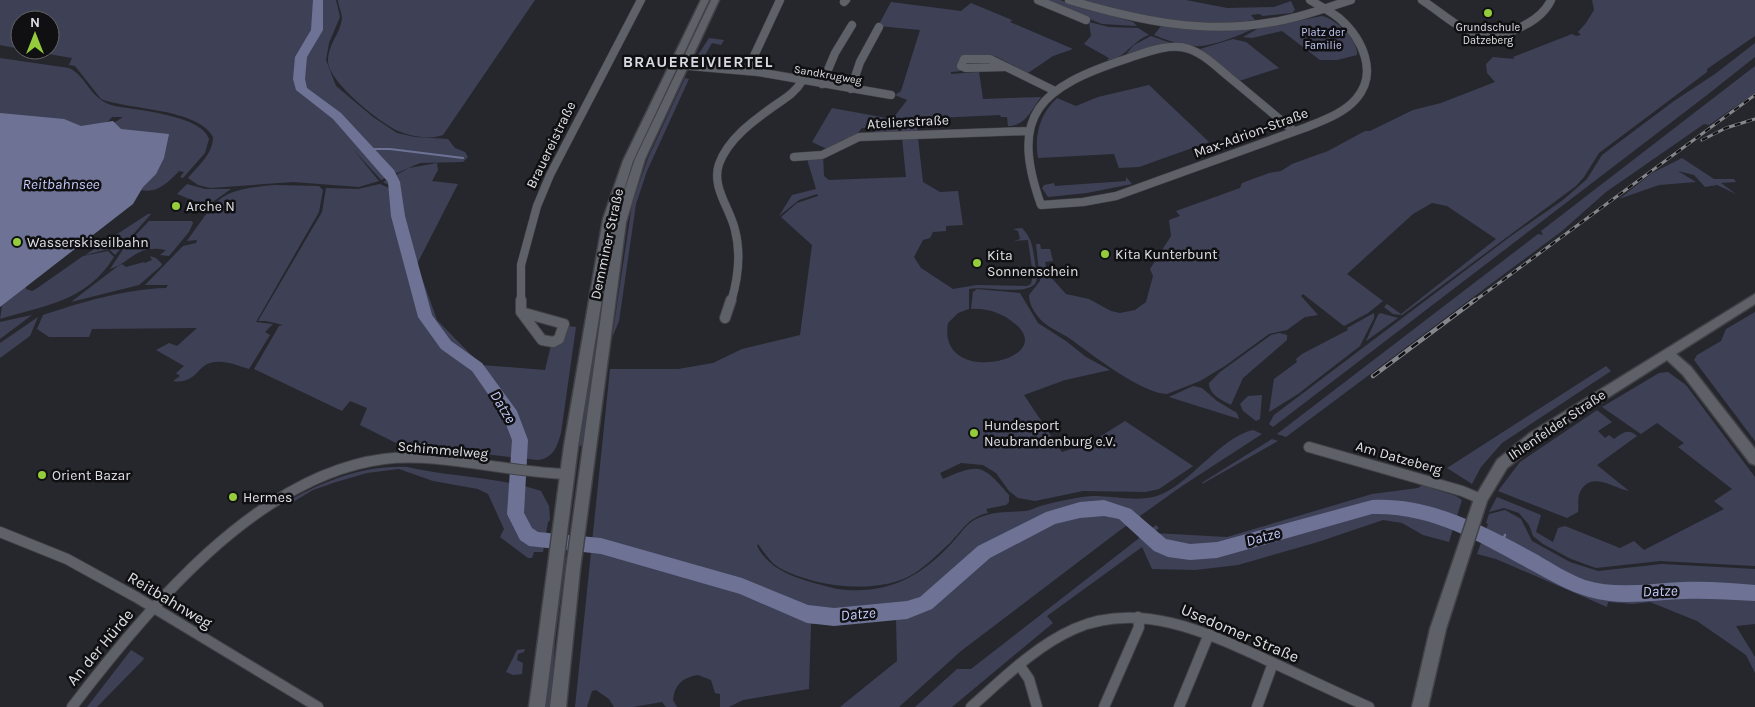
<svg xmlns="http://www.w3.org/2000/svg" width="1755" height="707" font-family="Karla,sans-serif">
  <rect width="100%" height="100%" fill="#26272d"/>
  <path fill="#3e4156" d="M0 0H336L340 17 329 43 326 60 336 86 373 117 397 133 415 137 448 139 455 148 465 152 468 157 463 162 420 163 381 180 352 148 379 181 359 187 293 182 210 188 198 185 188 178C198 166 213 154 213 137 198 108 128 110 101 99L75 66 69 65 72 58 25 50H50V20H20V49L0 45Z
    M338 0H535L443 135C430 140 410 136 398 131 379 122 330 83 328 62 327 46 340 34 342 19 342 12 338 6 338 0Z
    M1042 0H1060L1133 22 1137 26 1102 24Z
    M1080 0H1186L1227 8 1274 7 1291 1 1295 10 1292 13 1263 16 1259 14 1251 15 1255 20C1194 29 1140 15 1080 0Z
    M1592 0H1755V36L1707 69V72L1599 153 1584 177 1576 186 1402 315 1393 314 1384 307 1387 304 1401 314 1496 239 1447 206 1432 203 1413 214 1347 274 1383 301 1368 313 1344 326 1303 294 1301 296 1318 315 1305 317 1287 330 1269 334 1225 366 1200 381 1167 394C1142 394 1090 353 1069 338 1060 332 1047 327 1040 319 1034 312 1029 304 1029 295L1040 281 1036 244H1040L1041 249H1050L1053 261 1045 262 1048 274 1066 294 1089 299 1111 311 1120 313 1135 310 1146 302 1153 276 1150 269 1171 236 1169 220 1180 216 1176 211 1240 188 1242 183 1269 173 1281 171 1292 164 1328 151 1365 131H1370L1413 110 1441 103 1495 82 1487 73 1486 64 1493 57 1514 59 1513 57 1572 34 1576 36 1581 35 1578 32 1586 23 1594 10Z
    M891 2 961 11 971 3 1012 20 1010 22 1073 49 1053 56 1028 73 995 56 963 57 959 60V66L962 71 951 72V74L979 72 983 99 1041 97C1031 110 1026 126 1008 126L1007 117H1001L1000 115 916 119 918 132H902L895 116 907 100 895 95 901 91 920 30 878 26Z
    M1322 16C1336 19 1359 41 1357 55L1337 60H1320L1282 31 1252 38 1243 37 1259 28Z
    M1089 22 1109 27 1138 28 1149 35C1133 40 1123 61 1107 60L1109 58 1084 44 1091 36Z
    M1161 26 1205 30 1254 28C1243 35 1207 48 1195 46 1181 45 1166 40 1154 35Z
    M1151 36 1171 43 1126 54 1134 45Z
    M709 38 724 40 721 45 712 43 704 57 716 59 711 64 696 62 694 61Z
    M1233 39 1246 42 1279 68 1239 81 1200 49Z
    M1755 43V57L1707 95 1273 427 1269 424 1274 415 1511 236 1563 200 1587 179 1602 155 1674 101 1715 74Z
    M0 58 69 68C88 77 89 100 115 106 135 110 202 115 209 139L205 153 183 178 180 177 184 172 179 171C166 185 154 196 135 188L139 148 112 124 123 117H112L104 126 0 130Z
    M1755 66V93L1709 125 1704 124 1606 192 1562 231 1286 437 1277 434 1538 234 1543 235 1541 231Z
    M670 78H674L635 162 617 219 586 445 579 446 613 219 632 162Z
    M685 78 689 79 647 171 636 204 619 321 612 338 632 205 648 158Z
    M1149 85 1209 142 1139 167 1119 168 1114 154 1038 158C1034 135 1040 114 1057 98L1076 106 1098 97Z
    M832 108 892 119 899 132 877 133 870 128H862L855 136 842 140 829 150 812 142Z
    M902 138H918L923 182 940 192 958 191 963 225 946 226V231L933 232 930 238 923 240 914 257 921 268 953 289 977 285 1027 286 1031 284 1033 275 1028 240 1014 241 1020 239 1018 231 1013 229 1022 228C1032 238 1033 249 1035 263 1036 269 1038 277 1036 282 1029 297 984 285 969 289V309L958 313 948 323C936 389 1062 360 1014 323 1002 313 987 308 971 309L973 292 977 289 1020 293 1038 323 1066 341 1086 357 1110 370 1065 380 1024 395 1062 452 1088 444 1125 421 1193 466 1159 489 1145 492 1083 491 1035 501 1018 498 1009 491 996 473 983 465 961 463 940 473 943 479C980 463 982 464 1009 495V502L1006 505 986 509 988 513C969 517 963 529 950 543 939 553 927 565 915 573 879 596 813 587 778 567 769 561 764 552 758 544L757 546C772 575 808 581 837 589 886 595 918 579 951 544 960 535 966 523 978 518 993 511 1011 512 1026 511 1032 510 1038 506 1044 505 1060 501 1077 497 1093 496 1113 496 1138 502 1157 496 1190 485 1220 437 1253 430L1262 434 1182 486 1119 531 961 651 899 707H840L897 661 896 619 811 624 809 689 743 700 729 707H720V694L715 693 711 680 698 675C683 677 674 685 673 700L677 707H666L662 702 633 707H614L609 699 596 690 592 691 587 707H575L610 369H678L713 363 742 349 800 335 812 245 781 217 797 203 818 196 817 194 799 200 779 216 792 195 816 189 807 159 823 155 824 176 829 180 906 177Z
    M1682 158 1714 179H1734L1736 182 1721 183 1736 194 1717 185 1705 187 1694 175 1678 171 1696 182 1659 185 1619 199 1652 173Z
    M437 163 438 170 432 181 458 184 417 264 437 320 481 365 545 370 551 345 567 326 576 327 561 433C557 447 553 459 537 460L398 444 360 425 367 408 350 401 342 411 254 369 279 326 283 325 266 321H258L322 212 326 188 358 189 380 184 391 189 389 185 383 182 409 168Z
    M1126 177 1132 184 1087 193 1048 197 1042 188 1044 185 1054 183 1055 186 1126 181Z
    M187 184 205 189H231L204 208H195L197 202 177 194Z
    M275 185 319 186 323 190 319 212 256 322 273 324 265 332 270 335 249 369C237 365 223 359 210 363 198 366 194 385 173 381L180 376 176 373 184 366 156 350 169 343 177 346 197 328 92 329 89 337H49L37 329 43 315C79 303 125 289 166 288L168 285H145L183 246 196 243 197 240 187 241C219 197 217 190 275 185Z
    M148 214H151L115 255 109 249 85 255Z
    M149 221H192L193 223 189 232 169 256 160 255 166 250C136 244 132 262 110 269L126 245Z
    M108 251 114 257C86 302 45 305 0 319L2 306 0 307 26 286V289L32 291 36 289 83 256Z
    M150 256 156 258 162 264 161 266 139 285 71 302 118 266 122 264 126 267 144 262 145 263 152 260Z
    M1755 312V441L1694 360 1697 355 1721 341 1726 329Z
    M1374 313V318L1360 346 1298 394 1269 412 1274 379 1297 362 1296 359 1302 354 1348 330 1347 328Z
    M1380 313 1398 318 1366 341 1378 315Z
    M32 315 0 339V322Z
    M38 317 30 336 0 358V343Z
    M1279 333 1287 335V340L1243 378 1231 405C1222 400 1209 395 1209 383L1220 372 1271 335Z
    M1606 366 1611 371 1502 443 1481 467 1472 484 1447 468Z
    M1668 372 1686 385 1755 477V566L1660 561 1596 568 1571 559 1543 544 1533 536 1529 525 1519 513 1504 508 1489 512 1497 497 1541 515 1536 532 1553 542 1558 528 1565 526 1620 548 1634 541 1644 550 1724 509 1714 501 1732 489 1678 447 1684 443 1657 423 1641 434 1602 407 1659 373Z
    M1193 386 1202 388 1217 401 1237 413 1239 419 1169 397Z
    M1262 395 1260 419 1256 421 1243 411 1240 404 1248 396Z
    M1597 410 1612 422 1598 431 1605 438 1609 435 1614 439C1623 433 1628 428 1637 436L1597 465 1629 491C1613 488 1591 470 1580 492 1577 499 1579 505 1578 512L1567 518 1498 491 1520 462Z
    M1272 439 1278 441 1202 484 1203 482Z
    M407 467C450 477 500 477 541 491L549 506 550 520 548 522 543 552H534L532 558H528L500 537 504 529 488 494 478 489 433 481 399 469 367 473 336 482 313 490 293 502 290 500C326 480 365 465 407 467Z
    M1422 485 1456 496 1462 500 1449 542 1423 535 1402 523 1383 520 1318 542 1238 565 1195 570 1152 569 1142 547 1047 616 1053 623 952 707H915L957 669H971L1156 525 1159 528 1153 533 1227 537 1372 494 1418 488Z
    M1505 510 1521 519 1532 541 1570 562 1598 571 1662 564 1755 569V624L1736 626 1755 657V673L1746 655 1697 621 1650 602 1633 604 1608 602 1607 607 1496 559 1477 554 1488 524 1486 523 1489 514Z
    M563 557H566L555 641 551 707H543Z
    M525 649 524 652 518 654 517 660 523 663 522 674 513 675 506 672 517 650Z
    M131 650 144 658 143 660 97 707H87Z"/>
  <path fill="#6e7396" d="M0 113 64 119 81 126 113 121 121 129 169 134 164 158 156 174 143 187 133 204 0 307Z"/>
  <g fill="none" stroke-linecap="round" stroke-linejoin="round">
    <path stroke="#6e7396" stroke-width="2" d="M368 149H390L463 158"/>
    <path stroke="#6e7396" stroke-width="2.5" d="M1501 544 1505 535"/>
    <path fill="#6e7396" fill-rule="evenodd" d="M313 0H323V30L307 57 305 79 307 88 341 113 394 170 400 182 405 216 432 315 451 341 482 363 517 411 528 440 524 513 532 528 538 532 601 538 742 578 808 605 834 608 907 601 920 597 978 546 1046 512 1080 502 1104 500 1131 509 1166 539 1190 544 1217 542 1372 500C1433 497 1486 527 1538 555 1553 564 1569 574 1585 580 1617 590 1651 583 1683 582 1707 581 1731 583 1755 585V601C1731 600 1707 598 1683 599 1652 600 1619 606 1589 597 1568 591 1549 580 1531 570 1480 542 1431 512 1372 514L1217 558 1190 560 1168 557 1154 551 1119 519 1104 516 1080 518 1055 524 990 558 932 609 907 619 834 626 807 623 740 594 601 554 529 546 520 540 507 514 512 440 502 414 472 371 441 349 418 317 391 216 388 182 333 119 296 90 293 79 295 57 311 30Z"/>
    <defs>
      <path id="street-far1" d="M1038 0 1086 20
        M1069 0C1136 20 1204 35 1273 22 1300 18 1325 8 1351 0
        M1422 0C1458 24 1478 51 1523 26 1535 20 1545 13 1551 0
        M844 2 846 0
        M678 65 758 72 891 95
        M1005 67 966 68 961 66 964 59H990L1055 91
        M747 71 780 0
        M822 84 835 53 852 25
        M851 89 860 62 879 27
        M1294 131C1272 113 1251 95 1229 77 1217 67 1204 54 1189 49 1170 42 1144 53 1126 59 1041 87 1008 113 1041 205L1083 202 1116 196 1307 127C1324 120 1344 113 1356 99 1379 73 1362 38 1339 18 1330 11 1320 6 1310 0
        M794 157 822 155 859 137 1028 131
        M521 302V265L537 206 550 175 641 0
        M731 302C738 279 741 253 735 230 730 208 711 187 719 164 728 139 753 121 774 106 784 99 795 93 802 81"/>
      <path id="street" d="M521 300V312
        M521 312 564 324 559 339 553 342 542 340Z
        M725 318 731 300
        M1309 447 1462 491 1481 499
        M0 532 67 559 136 597 318 707
        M1020 666 1029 679 1037 707
        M72 707C145 611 257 475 384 459 440 452 509 473 568 474
        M971 707C1003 679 1034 647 1074 629 1140 600 1208 633 1269 661 1302 676 1335 692 1369 707
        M1104 707 1139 627 1138 617
        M1179 707 1209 634
        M1257 707 1273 663"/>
      <path id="secondary" d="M701 0H709L633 161 615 219 578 446 545 707H529L564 446 603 219 623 161Z
        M711 0H719L645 159 626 222 580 569 566 707H550L566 569 614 222 635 159Z
        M1755 294V304L1676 354 1691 367 1755 449V465L1750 463 1683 375 1667 360 1540 441 1507 468 1487 501 1446 629 1428 707H1412L1430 629 1474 499 1497 460 1530 433Z"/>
    </defs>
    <use href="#street-far1" stroke="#414247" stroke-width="9"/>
    <use href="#street" stroke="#414247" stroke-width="12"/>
    <use href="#secondary" stroke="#414247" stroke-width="3"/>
    <use href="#street-far1" stroke="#5f6168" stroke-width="8"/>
    <use href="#street" stroke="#5f6168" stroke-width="10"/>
    <use href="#secondary" fill="#5f6168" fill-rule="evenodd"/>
    <defs>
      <path id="rail-far1" d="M1702 140 1726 128 1755 119
        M1473 302 1755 95"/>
      <path id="rail" d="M1373 376 1475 300"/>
    </defs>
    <use href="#rail-far1" stroke="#86878c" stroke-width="3"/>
    <use href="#rail" stroke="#86878c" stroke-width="4.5"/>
    <use href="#rail-far1" stroke="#101013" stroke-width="2" stroke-dasharray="6" stroke-linecap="butt"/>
    <use href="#rail" stroke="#101013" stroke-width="2.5" stroke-dasharray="8" stroke-linecap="butt"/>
  </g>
  <g fill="#94cc3c" stroke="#101013" stroke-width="2">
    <circle cx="1488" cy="13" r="5"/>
    <circle cx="176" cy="206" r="5"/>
    <circle cx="17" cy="242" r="5"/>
    <circle cx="1105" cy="254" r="5"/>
    <circle cx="977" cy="263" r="5"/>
    <circle cx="974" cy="433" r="5"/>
    <circle cx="42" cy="475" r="5"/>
    <circle cx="233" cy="497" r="5"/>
  </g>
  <g text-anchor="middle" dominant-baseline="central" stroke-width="5" stroke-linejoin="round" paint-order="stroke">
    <g font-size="11" fill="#dfe0e4" stroke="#101013">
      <text x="1488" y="27">Grundschule<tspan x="1488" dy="13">Datzeberg</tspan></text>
    </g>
    <g font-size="11" fill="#c1c8f8" stroke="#101013">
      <text x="1323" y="32">Platz der<tspan x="1323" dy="13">Familie</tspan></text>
    </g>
    <g font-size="11" fill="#dfe0e4" stroke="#101013">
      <text transform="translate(828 75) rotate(10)">Sandkrugweg</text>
    </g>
    <g font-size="14" fill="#dfe0e4" stroke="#101013">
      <text transform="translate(908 122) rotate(-3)">Atelierstraße</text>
      <text transform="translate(1251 133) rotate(-20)">Max-Adrion-Straße</text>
      <text transform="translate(551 145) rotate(-64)">Brauereistraße</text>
      <text transform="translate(607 244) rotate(-78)">Demminer Straße</text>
      <text transform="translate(1557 425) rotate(-34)">Ihlenfelder Straße</text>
      <text transform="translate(443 450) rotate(5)">Schimmelweg</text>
      <text transform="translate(1399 458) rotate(16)">Am Datzeberg</text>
    </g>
    <g font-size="14" fill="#dfe0e4" stroke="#101013" text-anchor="start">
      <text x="186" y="206">Arche N</text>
      <text x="27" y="242">Wasserskiseilbahn</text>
      <text x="1115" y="254">Kita Kunterbunt</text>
      <text x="987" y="255">Kita<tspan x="987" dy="16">Sonnenschein</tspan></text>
      <text x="984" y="425">Hundesport<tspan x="984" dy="16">Neubrandenburg e.V.</tspan></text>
      <text x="52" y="475">Orient Bazar</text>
      <text x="243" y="497">Hermes</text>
    </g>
    <g font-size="15" font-style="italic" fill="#c4cbfb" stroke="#101013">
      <text x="61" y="184">Reitbahnsee</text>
      <text transform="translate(503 407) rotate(59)">Datze</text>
      <text transform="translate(1263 537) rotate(-15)">Datze</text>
      <text transform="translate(1660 591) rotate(-2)">Datze</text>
      <text transform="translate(858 614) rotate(-5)">Datze</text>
    </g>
    <g font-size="16" font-weight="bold" letter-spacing="1" fill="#d8d9e2" stroke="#101013">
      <text x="698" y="61">BRAUEREIVIERTEL</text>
    </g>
    <g font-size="16" fill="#dfe0e4" stroke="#101013">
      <text transform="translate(170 600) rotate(31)">Reitbahnweg</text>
      <text transform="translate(1240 633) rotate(23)">Usedomer Straße</text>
      <text transform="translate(100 647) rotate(-50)">An der Hürde</text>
    </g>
  </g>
  <g transform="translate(35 35)"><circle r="24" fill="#101013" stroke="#636367"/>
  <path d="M0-4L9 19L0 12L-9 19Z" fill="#94cc3c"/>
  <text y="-8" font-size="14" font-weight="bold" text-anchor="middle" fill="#dfe0e4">N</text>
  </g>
</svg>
